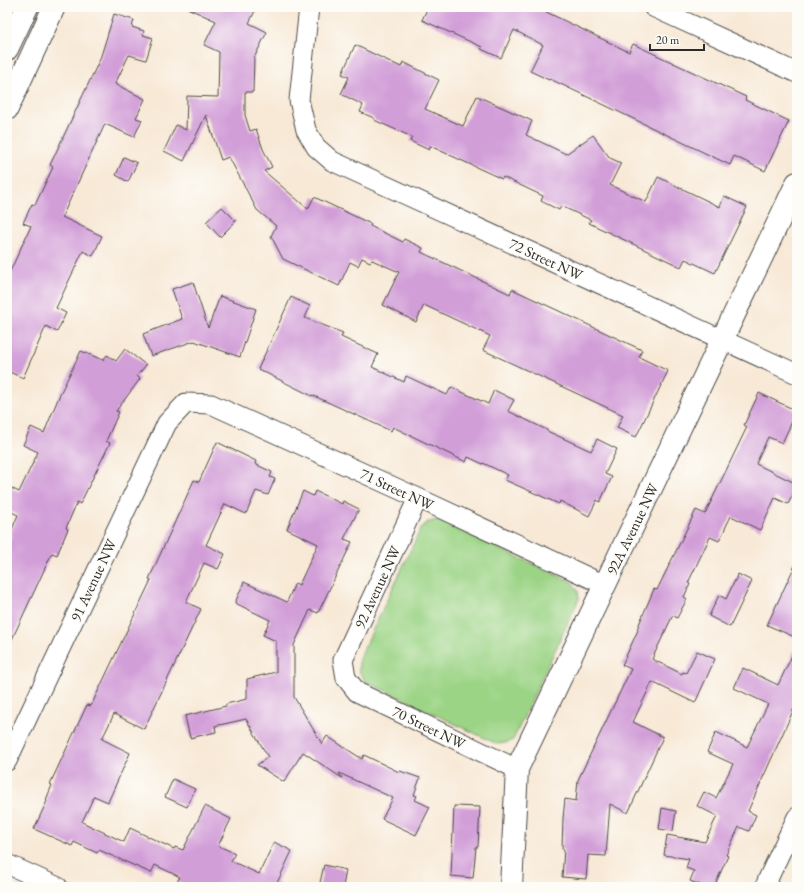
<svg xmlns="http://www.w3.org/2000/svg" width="804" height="894" font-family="'EB Garamond',serif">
  <rect width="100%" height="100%" fill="#fdfcf7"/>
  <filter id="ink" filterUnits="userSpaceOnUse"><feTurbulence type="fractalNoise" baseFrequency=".025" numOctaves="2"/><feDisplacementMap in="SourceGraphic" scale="8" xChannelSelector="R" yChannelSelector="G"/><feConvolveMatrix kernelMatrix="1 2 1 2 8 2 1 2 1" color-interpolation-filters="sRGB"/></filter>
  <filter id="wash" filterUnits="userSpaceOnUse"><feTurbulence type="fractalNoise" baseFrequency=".012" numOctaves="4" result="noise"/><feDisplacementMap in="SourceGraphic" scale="16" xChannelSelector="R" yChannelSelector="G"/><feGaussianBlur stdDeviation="0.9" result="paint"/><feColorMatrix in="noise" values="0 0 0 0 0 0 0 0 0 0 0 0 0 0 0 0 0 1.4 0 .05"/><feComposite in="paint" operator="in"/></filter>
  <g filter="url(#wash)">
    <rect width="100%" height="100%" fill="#f8e9d7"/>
    <path fill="#9cd486" stroke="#648058" d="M437 520 572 582 578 591 579 599 513 740 505 743 497 744 365 681 359 671V659L421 528 428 522Z"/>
    <g id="blocks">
      <path fill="#d29ed8" d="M185 7H257L249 23 267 32 254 58 253 92H245V115L250 131 256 129 263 149 272 167 264 171 308 209 314 197 371 224 370 226 403 242 404 239 423 248 421 252 510 294 512 289 642 350 639 357 668 371 636 437 617 428 623 415 483 350 490 336 424 305 416 322 383 305 399 272 372 260 370 262 362 258 358 266 350 262 339 286 283 259 271 236 276 226 257 210 229 157 221 160 206 115 184 161 164 151 176 125 186 130 187 96 218 97 219 52 204 45 216 21Z
        M428 7H536L629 52 633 44 746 97 745 100 789 121 765 171 734 156 730 165 550 79 549 80 530 71 543 45 514 30 501 58 481 49 482 47 422 20Z
        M114 14 134 20 132 27 144 31 143 35 153 38 146 60 129 55 115 84 145 99 136 118 142 120 134 137 105 124 62 217 102 236 93 256 83 251 56 308 66 313 57 332 46 326 23 378 7 371V278L31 226 23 223 32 204 35 205 53 167 50 165 100 59Z
        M355 45 401 67 403 62 439 80 425 109 463 126 477 96 532 121 526 135 566 154 593 135 610 158 621 163 610 185 646 202 658 177 720 207 724 196 747 207 715 273 685 259 681 267 589 223 591 220 561 206 559 210 541 201 543 196 503 177 502 179 430 146 429 150 410 141 412 137 374 120V118L360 112 363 105 341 94 349 77 342 74Z
        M124 157 137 163 128 182 116 175Z
        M222 207 236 221 220 237 206 222Z
        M193 282 208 328 220 296 256 309 240 357 194 341 151 356 143 334 182 319 172 289Z
        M291 297 310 306 305 318 343 333 341 337 378 354 372 367 404 382 406 376 447 395 451 387 488 404 494 390 514 400 508 411 547 430V431L591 451 597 439 617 449 605 474 612 477 600 502 597 500 589 516 560 501 559 504 505 480 508 475 483 463V464L468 457 466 462 393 427 391 431 312 395V396L258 369Z
        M125 349 146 365 137 376 140 379 116 411 119 412 106 441 110 443 80 504 77 502 66 528 68 529 57 555 52 553 7 650V545L12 535 10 534 18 515 7 510V497L11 488 19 492 38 452 23 445 31 427 44 433 60 394 81 351 103 360 107 355 116 361Z
        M759 393 797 411 782 443 768 437 756 464 797 484V487L788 504 775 498 760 530 731 516 719 541 710 537 688 583 690 584 684 597 687 599 677 618 673 615 652 659 682 674 683 672 686 673 697 651 715 659 695 703 652 682 633 722 663 737 628 813 610 804 606 856 588 855 586 879 562 877 564 849H562L563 818 565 799 576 801 578 780 631 669 622 665 638 630 637 629 654 589 657 590 696 510 705 514 747 427 744 425Z
        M217 442 256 461 255 464 272 472 270 477 275 479 268 495 256 491 246 514 225 504 206 545 225 554 218 569 204 563 186 602 201 609 144 729 114 714 102 739 130 753 108 802 94 796 82 822 124 842 130 828 174 849 175 847 183 850 205 806 231 819 218 846 235 853 231 861 259 874 274 842 292 851 277 883 285 887H188L177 882 180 877 155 865 151 873 99 850 97 853 74 842 72 846 34 829 47 801 46 800 52 785 50 784 87 705 91 706 151 580 149 579 194 480 199 482Z
        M303 491 313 496 315 491 342 504 343 501 359 509 344 539 352 542 318 613 310 610 294 645V697L322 744 327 736 362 759 364 755 399 772 400 771 420 778 414 795 417 796 415 800 430 807 416 835 382 819 393 798 339 773 342 778 303 752 284 782 257 765 268 757 246 719 215 726 216 732 190 738 185 716 226 706V704L247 699V679L276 672V641L263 635 270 620 235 603 244 582 287 602 295 583 299 585 318 544 287 529Z
        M797 561V638L767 625Z
        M738 574 752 581 730 627 709 616 719 595 726 599Z
        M797 645V702L748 811 756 815 749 831 739 827 726 855 728 856 714 887H705L690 881 694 871 686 868 689 859 664 855 667 835 705 842 717 816 697 806 704 792 716 798 733 764 707 752 716 732 747 747 768 704 734 688 743 668 778 685Z
        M173 779 195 789 187 807 165 797Z
        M454 806 480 807 478 847H476L473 878 451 876Z
        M662 808 676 811 673 831 659 829Z
        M324 865 346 870 343 887H319Z"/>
    </g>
  </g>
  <g filter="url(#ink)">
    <use href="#blocks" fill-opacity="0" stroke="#4a4845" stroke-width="1"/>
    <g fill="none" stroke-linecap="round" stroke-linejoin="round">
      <defs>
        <path id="street" d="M309 7 299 100 306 130 316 147 332 161 797 374
          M653 7 797 73
          M418 498 343 660 346 678 357 692 517 769
          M7 761 167 423 186 403 211 404 418 498 605 585
          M7 864 58 887
          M766 887 767 881 797 817"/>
        <path id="secondary" d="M7 49 27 7
          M7 109 54 7
          M511 887 517 769 797 183"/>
      </defs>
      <use href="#street" stroke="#4a4845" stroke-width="21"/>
      <use href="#secondary" stroke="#4a4845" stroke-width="24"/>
      <use href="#street" stroke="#fff" stroke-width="19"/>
      <use href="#secondary" stroke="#fff" stroke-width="22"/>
    </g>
  </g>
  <g text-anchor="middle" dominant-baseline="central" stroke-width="3.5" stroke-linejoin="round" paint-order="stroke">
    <g font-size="15" fill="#2b2b2b" stroke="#fdfcf7">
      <text transform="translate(546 259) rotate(25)">72 Street NW</text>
      <text transform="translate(397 489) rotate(25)">71 Street NW</text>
      <text transform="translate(632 529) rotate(-64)">92A Avenue NW</text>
      <text transform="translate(93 580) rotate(-65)">91 Avenue NW</text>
      <text transform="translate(377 587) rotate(-65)">92 Avenue NW</text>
      <text transform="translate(429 727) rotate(26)">70 Street NW</text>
    </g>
  </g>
  <rect width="804" height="894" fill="none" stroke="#fdfcf7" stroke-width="24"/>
  <path d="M650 44v6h54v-6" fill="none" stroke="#2b2b2b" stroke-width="2"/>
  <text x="656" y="44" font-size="12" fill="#2b2b2b" stroke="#fdfcf7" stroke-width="3" paint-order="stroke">20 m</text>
</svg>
